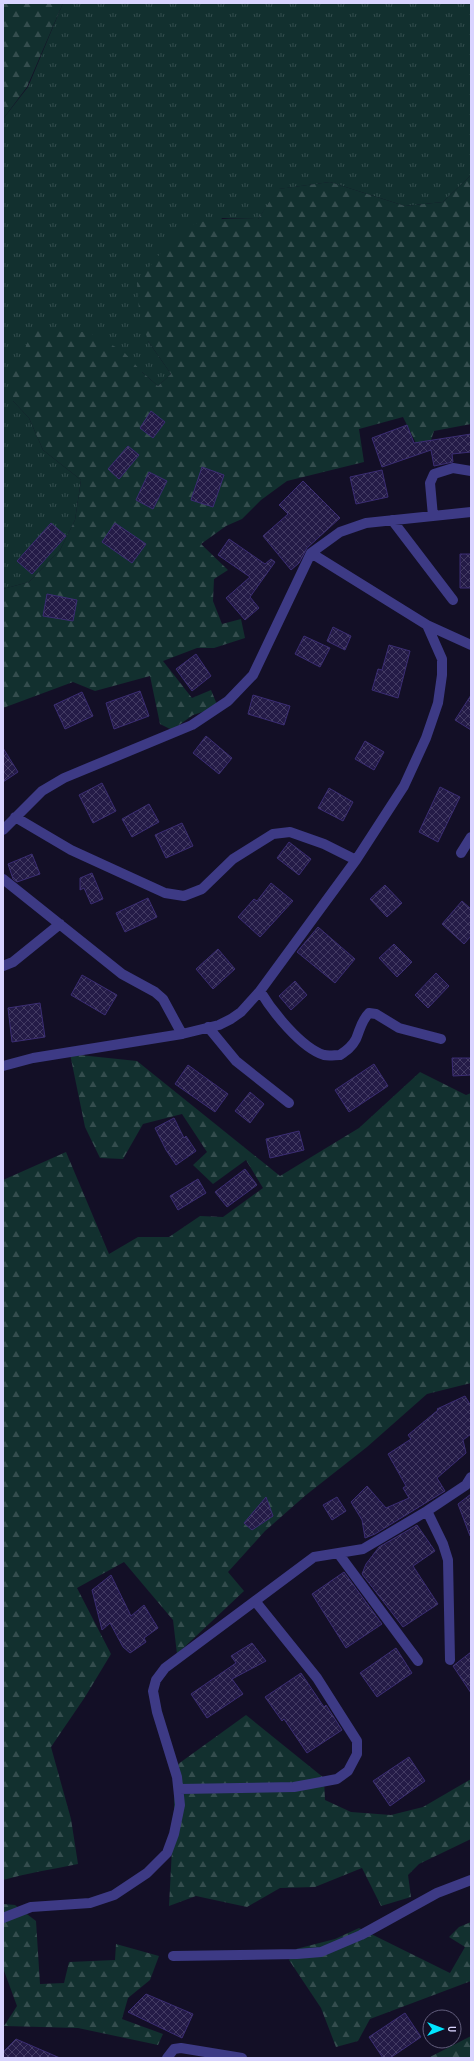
<svg xmlns="http://www.w3.org/2000/svg" width="474" height="2061" font-family="'Sofia Sans Condensed',sans-serif">
  <defs>
    <pattern id="grass-tufts" width="24" height="20" patternUnits="userSpaceOnUse"><rect width="24" height="20" fill="#12302f"/><path d="M3 7l-1-3M5 7V3M7 7l1-3M15 17l-1-3M17 17v-4M19 17l1-3" fill="none" stroke="#344d4e"/></pattern>
    <pattern id="forest-firs" width="22" height="20" patternUnits="userSpaceOnUse"><rect width="22" height="20" fill="#12302f"/><path d="M5 1l3.5 6h-7zM16 11l3.5 6h-7z" fill="#344d4e"/></pattern>
    <pattern id="building-cross-hatch" width="8" height="8" patternUnits="userSpaceOnUse"><rect width="8" height="8" fill="#241b47"/><path d="M0 0l8 8M0 8l8-8" fill="none" stroke="#433b63"/></pattern>
  </defs>
  <rect width="100%" height="100%" fill="#130f26"/>
  <path fill="url(#grass-tufts)" d="M63 3H471V175L443 202 405 206 330 182 279 189 258 219 222 218 148 341 171 374 158 386 142 372 13 401 29 418 43 450 81 480 75 520 60 550 29 582 3 589V119L28 87Z"/>
  <path fill="url(#forest-firs)" d="M3 3H63L27 87 3 119Z
    M471 175V424L434 431 431 440 416 443 403 417 359 429 364 462 287 481 261 500 242 519 226 526 201 544 228 570 214 579 213 601 222 624 241 619 245 638 214 648H197L163 661 192 698 211 690 218 707 193 715 172 730 160 724 150 676 95 691 73 682 3 708V589L29 582 60 550 75 520 81 480 43 450 29 418 13 401 12 376 33 331 88 332 123 351 142 372 158 386 171 374 148 341 139 311 137 283C146 271 177 230 191 225 212 217 235 219 258 219L278 189 330 182 405 206 443 202Z
    M70 1054 137 1061 280 1176 359 1128 420 1072 466 1095 471 1093V1383L427 1394 367 1447 306 1495 265 1531 228 1572 244 1591 177 1654 173 1620 124 1562 77 1588 111 1654 85 1697 51 1747 71 1819 78 1864C53 1869 28 1873 3 1880V1180L66 1152 109 1254 138 1237H169L200 1216 223 1217 263 1188 246 1160 213 1184 193 1165 207 1152 182 1114 143 1124 123 1159 100 1158 85 1127Z
    M246 1715 324 1778 325 1800 351 1812 391 1815 423 1807 471 1779V1839L419 1864 408 1875 411 1897 381 1906 362 1868 315 1887 280 1888 247 1907 196 1896 169 1906 174 1810V1767Z
    M3 1904 15 1905 36 1921 40 1984 64 1983 69 1962 115 1960 116 1944 159 1956 150 1980 128 1998 122 2019 163 2034 158 2045 78 2028 4 2026 17 2006 3 1968Z
    M471 1922V1981L370 2019 358 2041 336 2047 321 2008 289 1960 296 1949 335 1939 359 1928 450 1973 465 1947 449 1937 459 1927Z
    M471 2036V2058H428Z"/>
  <path fill="url(#building-cross-hatch)" stroke="#3b2d73" d="M151 411 165 422 153 438 140 428Z
    M407 425 414 443 471 434V452L452 454 453 462 434 466 431 450 382 467 372 438Z
    M128 446 139 455 119 479 108 469Z
    M202 467 224 475 213 507 191 500Z
    M382 470 388 497 356 504 350 477Z
    M149 472 167 481 153 509 136 500Z
    M303 481 340 518 307 548 299 563 291 570 263 536 288 514 279 505Z
    M51 523 66 536 32 574 17 561Z
    M115 523 146 544 132 563 102 542Z
    M229 539 265 564 271 559 275 562 250 597 259 608 245 620 226 598 250 577 218 555Z
    M460 554H471V588H460Z
    M47 594 77 600 73 621 43 616Z
    M333 627 351 636 345 650 327 641Z
    M304 636 330 648 320 667 295 654Z
    M389 645 410 651 398 698 372 690 378 669 382 670Z
    M196 654 211 676 192 691 176 669Z
    M140 691 149 716 114 729 106 703Z
    M82 692 93 716 65 729 54 705Z
    M253 695 290 706 284 725 248 714Z
    M471 695V730L455 720Z
    M206 736 232 758 219 774 193 753Z
    M365 741 384 752 374 770 355 759Z
    M3 748 18 772 3 782Z
    M102 783 116 811 93 823 79 795Z
    M440 787 460 797 438 842 419 832Z
    M329 788 353 802 343 821 318 808Z
    M149 804 159 822 132 837 122 819Z
    M182 823 193 846 166 858 155 835Z
    M289 842 311 859 299 875 277 858Z
    M32 854 40 874 17 882 13 879 8 864Z
    M92 873 103 899 91 904 84 888 80 890V878Z
    M271 883 293 901 260 937 238 917 254 899 257 901Z
    M385 885 402 903 387 917 370 899Z
    M148 898 157 917 125 932 116 913Z
    M462 901 471 909V936L464 944 442 924Z
    M318 927 355 959 335 983 297 952Z
    M394 944 412 962 397 977 379 958Z
    M218 949 235 969 213 989 196 969Z
    M436 973 449 986 428 1008 415 995Z
    M82 975 117 995 105 1015 71 995Z
    M295 981 307 995 291 1010 279 996Z
    M40 1003 45 1037 12 1042 8 1008Z
    M452 1058H471V1075L453 1076Z
    M374 1064 388 1086 349 1112 335 1090Z
    M188 1065 228 1094 215 1112 175 1084Z
    M250 1092 264 1104 250 1123 235 1111Z
    M174 1118 184 1138 186 1136 196 1151 176 1165 166 1150 155 1128Z
    M299 1131 304 1150 270 1158 266 1139Z
    M245 1169 257 1185 227 1207 215 1192Z
    M198 1179 206 1193 178 1210 170 1196Z
    M465 1396 471 1406V1434L463 1440 466 1453 437 1478 445 1491 375 1534 365 1538 362 1520 351 1502 367 1486 386 1508 409 1498 403 1488 406 1486 388 1454 411 1439 408 1435 438 1410 437 1409Z
    M471 1494V1535L470 1536 458 1504Z
    M266 1497 273 1516 252 1530 244 1523Z
    M337 1497 346 1511 332 1520 323 1505Z
    M417 1525 435 1551 413 1566 438 1604 403 1627 362 1574 366 1564 379 1547Z
    M344 1572 382 1624 346 1648 312 1594Z
    M111 1575 131 1616 144 1605 158 1628 144 1638 146 1642 130 1653 123 1647 110 1623 102 1630 92 1590Z
    M252 1643 266 1661 232 1679 243 1694 207 1718 191 1694 236 1663 231 1656Z
    M396 1648 412 1673 377 1697 360 1673Z
    M471 1652V1693L453 1666Z
    M301 1673 324 1707 326 1705 342 1730 307 1753 284 1719 282 1721 265 1697Z
    M409 1757 425 1781 390 1806 373 1781Z
    M146 1994 193 2014 182 2038 128 2012Z
    M405 2013 421 2037 390 2058H383L369 2037Z
    M16 2039 60 2058H3V2052Z"/>
  <g fill="none" stroke-linecap="round" stroke-linejoin="round">
    <path stroke="#3d3a85" stroke-width="10" d="M433 516 430 483 434 474 453 468 471 471
      M392 520 453 600
      M311 553 340 532 366 523 471 512
      M427 625 471 645
      M15 817 71 850 165 893 184 896 202 889 233 859 273 834 290 832 324 844 356 860
      M3 830 42 791 64 778 192 725 228 701 253 675 311 553 427 625 442 659V675L438 703 426 738 404 786 356 860 260 991 241 1012 231 1019 219 1025 182 1034 33 1058 3 1066
      M461 853 471 837
      M3 879 122 974 155 992 163 999 182 1034
      M3 966 13 962 60 924
      M260 991C272 1011 301 1048 324 1055 329 1056 335 1055 340 1055 346 1051 352 1047 356 1039 360 1030 361 1021 369 1013L376 1014 399 1028 441 1039
      M208 1027 236 1061 289 1103
      M427 1511 443 1544 448 1560 450 1660
      M338 1553 418 1661
      M179 1789 294 1787 337 1779 348 1771 357 1754V1741L317 1678 255 1601
      M3 1918 31 1907 90 1903 114 1895 147 1873 167 1853 174 1834 180 1805 177 1777 157 1712 153 1691 156 1680 165 1668 314 1557 363 1549 427 1511 466 1485 471 1477
      M173 1956 297 1954 321 1952 361 1935 437 1893 471 1880
      M167 2058 174 2049 181 2048 242 2058"/>
  </g>
  <rect width="474" height="2061" fill="none" stroke="#d9d4ff" stroke-width="8"/>
  <g transform="translate(442 2029) rotate(90)"><circle r="19" fill="#130f26" stroke="#625e7d"/>
  <path d="M0-3L7 15L0 10L-7 15Z" fill="#00e5ff"/>
  <text y="-6" font-size="11" font-weight="bold" text-anchor="middle" fill="#d9d4ff">U</text>
  </g>
</svg>
